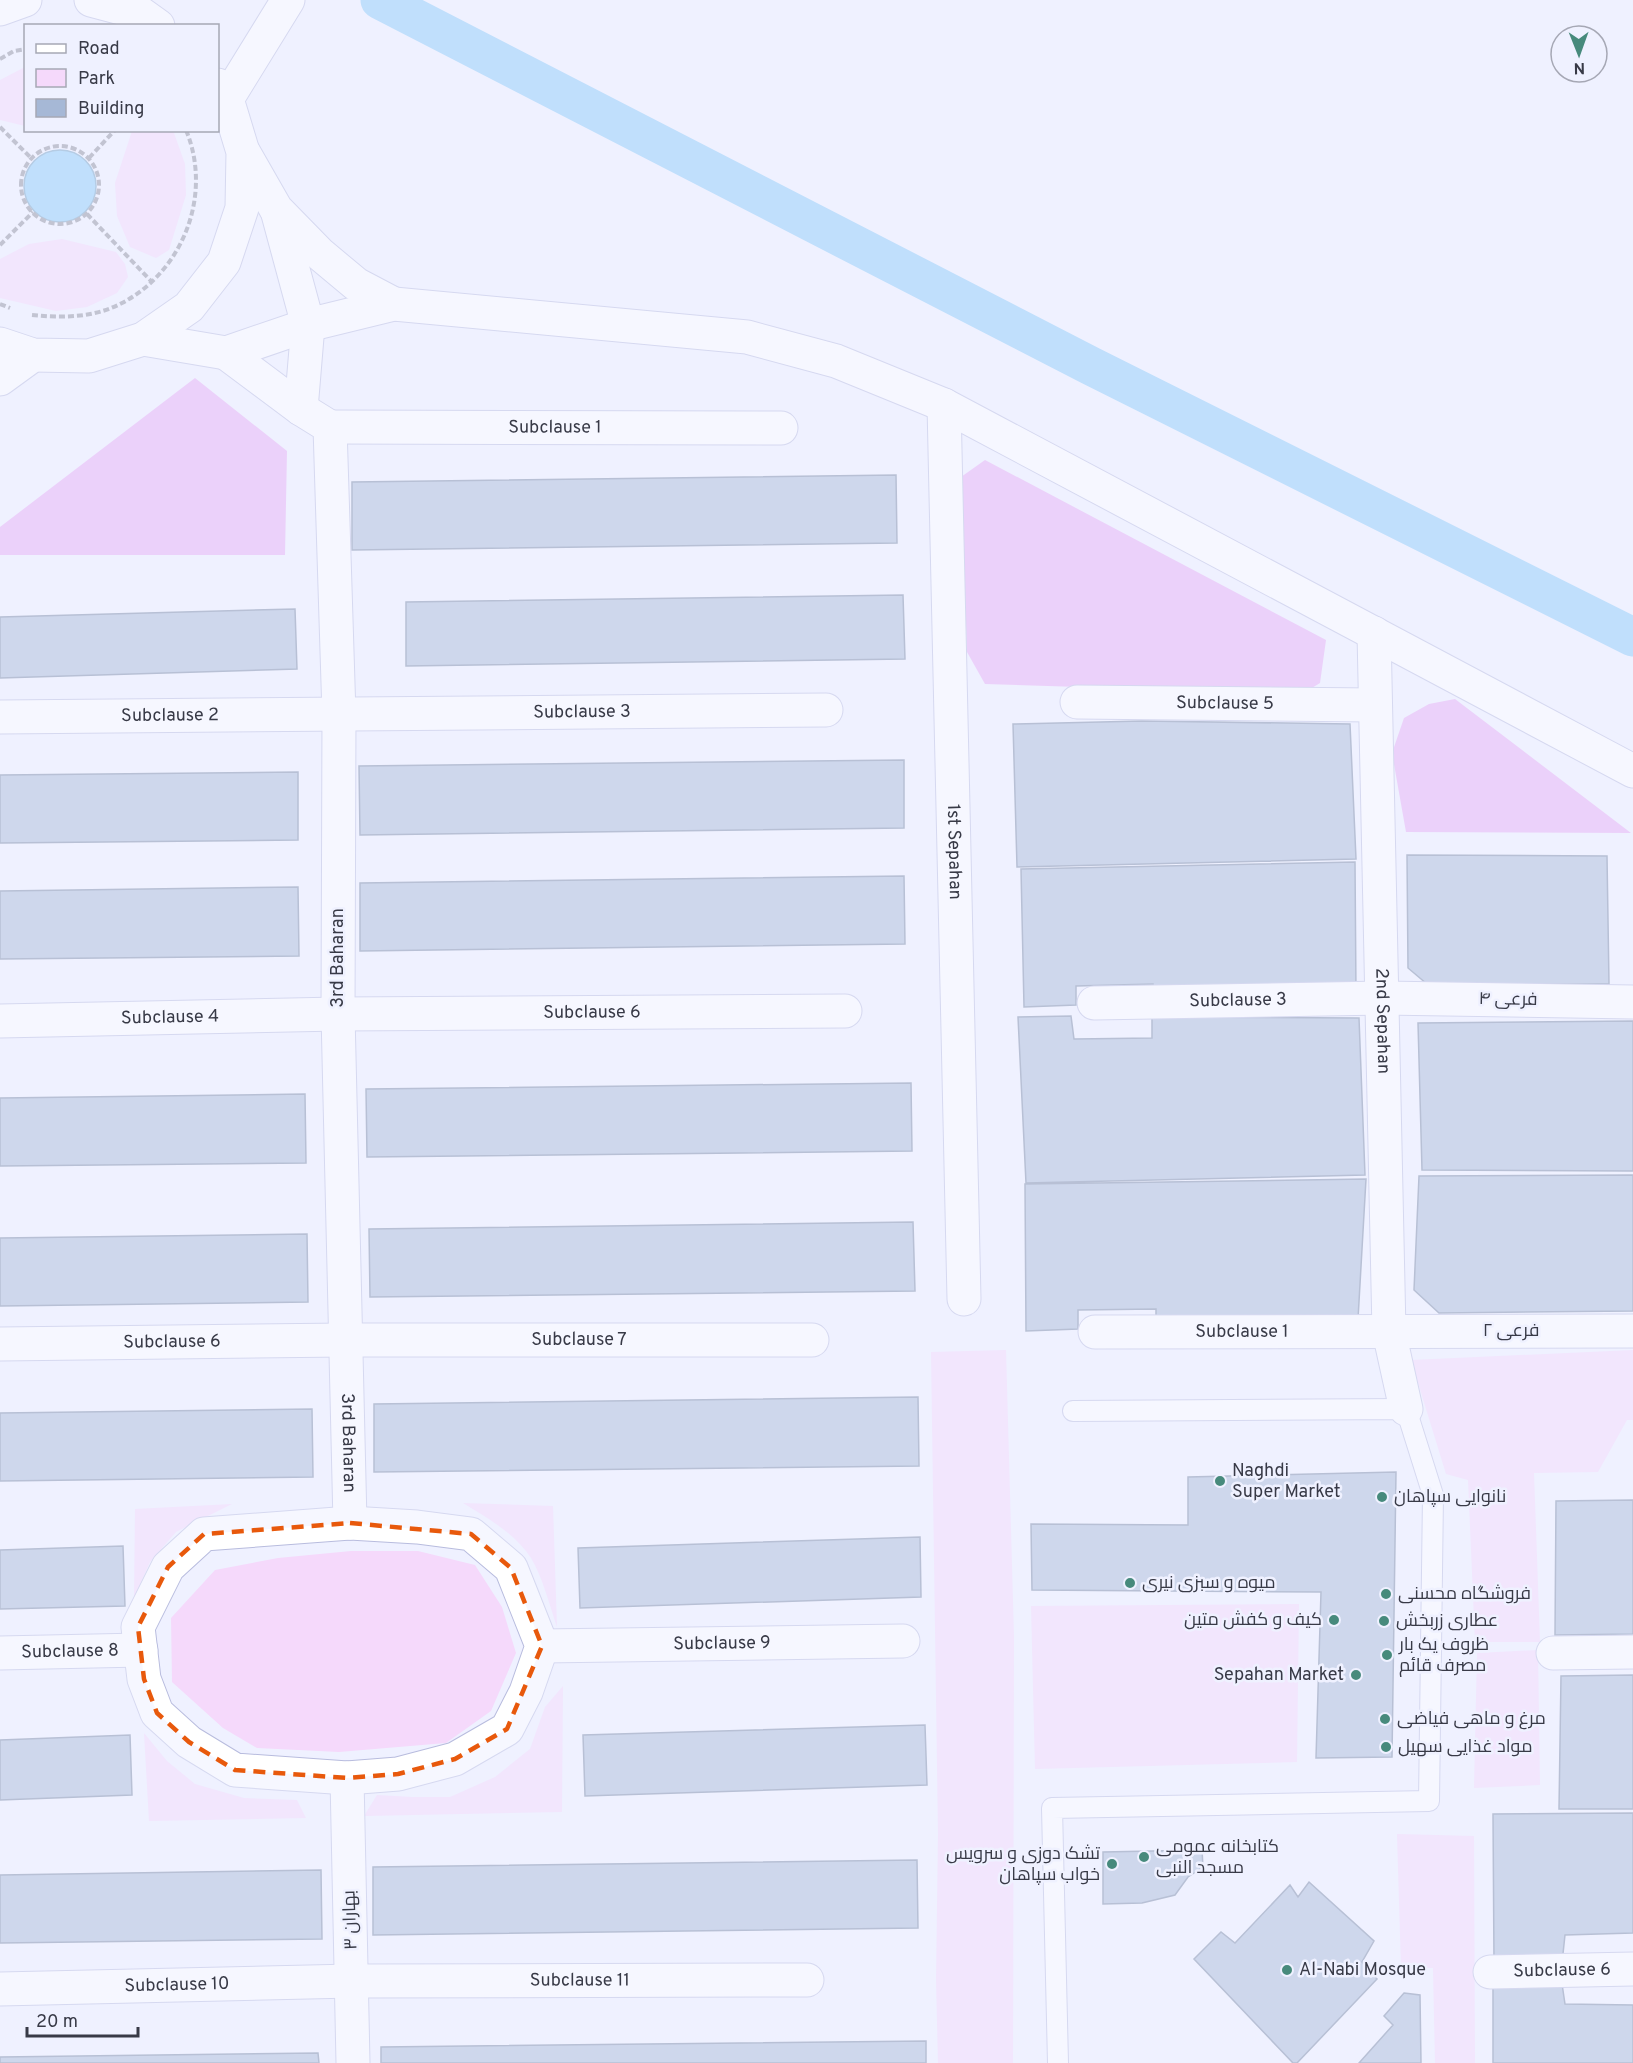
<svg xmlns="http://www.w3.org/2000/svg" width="1633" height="2063" font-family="Overpass,Cairo,sans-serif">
  <rect width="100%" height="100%" fill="#eff1ff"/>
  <path fill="#f5d9fb" d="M25 67V126L0 120V80Z
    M132 131H171L174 133 185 164 186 195 169 250 156 258 130 247 117 216 115 183Z
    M62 239 116 252 125 264 128 277 117 293 87 307 56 311 0 298V259L29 244Z
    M1006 1350 1014 1637 1013 2063H938L936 1980 938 1834 931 1352Z
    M1633 1350V1420H1627L1598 1472 1534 1473 1540 1642H1475L1468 1480 1446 1474 1411 1360Z
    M463 1503 553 1506 557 1627C549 1604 543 1578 531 1558 515 1533 487 1518 463 1503Z
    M232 1504 176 1532 150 1562 134 1598 135 1509Z
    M351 1551H418L475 1565 502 1607 516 1653 491 1711 446 1743 339 1752 257 1748 223 1728 172 1682 171 1618 215 1570 278 1558Z
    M1299 1604 1297 1762 1035 1769 1031 1606Z
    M1538 1650 1540 1785 1474 1788 1477 1653Z
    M563 1686 562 1812 364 1816 377 1795 412 1797H450L495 1777 530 1749 545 1707Z
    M144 1733 167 1761 195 1784 244 1798 297 1800 306 1818 149 1821Z
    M1397 1834 1474 1836 1475 2063H1435L1433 1968H1401Z"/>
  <path fill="#e7abf3" d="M195 378 287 451 285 555H0V527Z
    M985 460 1326 640 1320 683 1302 694 985 684 967 652 961 477Z
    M1455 699 1631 833 1406 832 1392 753 1404 718 1429 704Z"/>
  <path fill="#87caf8" stroke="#6f9fc3" stroke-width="1.5" d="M24 186a36 36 0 1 1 72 0a36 36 0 1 1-72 0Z"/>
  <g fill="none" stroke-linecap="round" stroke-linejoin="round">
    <path stroke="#87caf8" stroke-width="39" d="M380 0 1091 366 1633 637"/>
  </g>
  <path fill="#a6b8d6" stroke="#7586a2" stroke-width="1.5" d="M896 475 897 543 352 550V482Z
    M903 595 905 659 406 666V602Z
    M295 609 297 669 0 678V617Z
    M1142 721 1350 724 1356 859 1017 867 1013 724Z
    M904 760V828L360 835 359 766Z
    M298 772V840L0 843V775Z
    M1407 855 1607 856 1609 984H1427L1408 968Z
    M1355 862 1356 994 1154 995 1153 984 1076 986V1005L1024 1007 1021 869Z
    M904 876 905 944 360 951V883Z
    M298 887 299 956 0 959V891Z
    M1071 1016 1074 1039 1152 1038V1017L1359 1018 1365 1175 1026 1183 1018 1017Z
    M1633 1021V1171L1422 1170 1418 1023Z
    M911 1083 912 1151 367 1157 366 1089Z
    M305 1094 306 1163 0 1166V1098Z
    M1633 1175V1311L1439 1313 1414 1290 1419 1176Z
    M1366 1179 1358 1319 1156 1320V1309L1078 1310V1329L1026 1331 1025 1184Z
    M913 1222 915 1291 370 1297 369 1229Z
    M307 1234 308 1302 0 1306V1238Z
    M918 1397 919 1466 374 1472V1404Z
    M312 1409 313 1477 0 1481V1413Z
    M1396 1472 1392 1757 1316 1758 1321 1592 1032 1590 1031 1524 1188 1525V1477Z
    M1633 1500V1634L1555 1635 1556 1501Z
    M920 1537 921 1597 580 1608 578 1548Z
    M123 1546 125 1606 0 1609V1550Z
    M1633 1675V1809H1559L1561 1676Z
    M925 1725 927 1785 585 1796 583 1735Z
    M130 1735 132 1795 0 1800V1740Z
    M1633 1813V1933L1565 1935 1562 1963 1494 1962 1493 1814Z
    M1202 1850 1203 1867 1188 1877 1175 1895 1142 1903 1103 1904V1852Z
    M917 1860 918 1928 373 1935V1867Z
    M321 1870 322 1939 0 1943V1875Z
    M1309 1882 1374 1941 1362 1962 1377 1979 1297 2063H1293L1194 1959 1221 1932 1235 1943 1290 1885 1298 1897Z
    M1561 1977 1565 2004 1633 2005V2063H1493V1978Z
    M1404 1993 1420 1995 1421 2063H1359L1393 2025 1384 2016Z
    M926 2041V2063H381V2047Z
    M318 2053 319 2063H0V2057Z"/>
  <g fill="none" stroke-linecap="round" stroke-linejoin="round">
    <defs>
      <path id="lane" d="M1058 2063 1052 1808 1429 1801 1433 1495 1406 1409 1073 1411"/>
      <g id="street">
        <path id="s1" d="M330 427 781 428"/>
        <path id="s2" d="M1077 702 1374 705"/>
        <path id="s3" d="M0 717 826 710"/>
        <path id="s4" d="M1094 1003 1383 998 1633 1002"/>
        <path id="s5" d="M0 1021 338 1014 845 1011"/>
        <path id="s6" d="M1095 1332 1633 1331"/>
        <path id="s7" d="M0 1344 345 1340H812"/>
        <path id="s8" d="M542 1646 903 1641"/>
        <path id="s9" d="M0 1653 141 1650"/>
        <path d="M1553 1653 1633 1652"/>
        <path id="s10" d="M1490 1972 1633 1969"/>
        <path id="s11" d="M0 1989 352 1981 807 1980"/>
      </g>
      <g id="secondary">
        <path d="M91 0 140 13 158 26"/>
        <path d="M0 9 25 0"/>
        <path d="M227 99 288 0"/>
        <path d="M244 153 276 209 320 254 356 284 394 304"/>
        <path d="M278 214 308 325 301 409"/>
        <path d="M143 339 226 353 308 325 394 304 747 337 836 361 944 405 1633 771"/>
        <path d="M0 344 33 355 89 356 143 339 189 307 224 262 242 208 243 152 227 99 218 85"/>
        <path id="s12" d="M226 353 301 409 330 427 339 715 338 1014 350 1523"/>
        <path d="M0 379 33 355"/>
        <path id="s13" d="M944 405 964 1299"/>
        <path id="s14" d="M1374 633 1389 1332 1406 1409"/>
        <path d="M350 1523 417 1527 471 1534 511 1568 542 1646 526 1692 507 1729 455 1759 398 1774 347 1778 235 1770 189 1742 157 1713 144 1679 138 1627 168 1567 204 1534Z"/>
        <path d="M347 1778 353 2063"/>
      </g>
    </defs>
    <use href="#lane" stroke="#b8bcde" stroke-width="22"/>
    <use href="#street" stroke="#b8bcde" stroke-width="35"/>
    <use href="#secondary" stroke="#b8bcde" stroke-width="35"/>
    <path stroke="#8c8e9b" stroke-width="4" stroke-dasharray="6 3" stroke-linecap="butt" d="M0 59 14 51 26 49
      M0 127 31 158
      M21 185a39 39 0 1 1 78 0a39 39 0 1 1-78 0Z
      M89 158 115 130
      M87 214 152 282
      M0 245 33 212
      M0 304 10 308
      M32 315C62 318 94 318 122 303 183 271 213 195 186 130"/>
    <use href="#lane" stroke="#fff" stroke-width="20"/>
    <use href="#street" stroke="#fff" stroke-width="33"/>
    <use href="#secondary" stroke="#fff" stroke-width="33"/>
  </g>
  <path d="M0 0H1633V2063H0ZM350 1523 471 1534 511 1568 542 1646 507 1729 455 1759 398 1774 347 1778 235 1770 189 1742 157 1713 144 1679 138 1627 168 1567 204 1534Z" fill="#eff1ff" fill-opacity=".55" fill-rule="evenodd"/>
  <path fill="none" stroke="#e8590c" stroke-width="4.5" stroke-dasharray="12 8" stroke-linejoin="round" d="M350 1523 471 1534 511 1568 542 1646 507 1729 455 1759 398 1774 347 1778 235 1770 189 1742 157 1713 144 1679 138 1627 168 1567 204 1534Z"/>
  <g fill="#478a7c" stroke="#eff1ff" stroke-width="2">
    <circle cx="1220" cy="1481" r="6"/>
    <circle cx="1382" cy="1497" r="6"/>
    <circle cx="1130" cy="1583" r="6"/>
    <circle cx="1386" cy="1594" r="6"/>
    <circle cx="1334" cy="1620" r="6"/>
    <circle cx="1384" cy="1621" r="6"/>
    <circle cx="1387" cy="1655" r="6"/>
    <circle cx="1356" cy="1675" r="6"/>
    <circle cx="1385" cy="1719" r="6"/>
    <circle cx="1386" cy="1747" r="6"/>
    <circle cx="1144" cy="1857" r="6"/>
    <circle cx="1112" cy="1864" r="6"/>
    <circle cx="1287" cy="1970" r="6"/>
  </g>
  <g text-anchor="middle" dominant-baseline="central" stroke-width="5" stroke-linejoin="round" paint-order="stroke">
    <g font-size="18" fill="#383a47" stroke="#eff1ff">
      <text stroke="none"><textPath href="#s1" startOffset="225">Subclause 1</textPath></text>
      <text stroke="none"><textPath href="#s2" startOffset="148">Subclause 5</textPath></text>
      <text stroke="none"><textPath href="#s3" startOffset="582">Subclause 3</textPath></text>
      <text stroke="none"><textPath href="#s3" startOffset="170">Subclause 2</textPath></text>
      <text stroke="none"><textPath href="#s13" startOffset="447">1st Sepahan</textPath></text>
      <text transform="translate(338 958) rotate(-90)">3rd Baharan</text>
      <text stroke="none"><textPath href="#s4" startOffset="144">Subclause 3</textPath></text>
      <text transform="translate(1508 1000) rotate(1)">فرعی ۴</text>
      <text stroke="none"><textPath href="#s5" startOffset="592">Subclause 6</textPath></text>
      <text stroke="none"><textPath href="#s5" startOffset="170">Subclause 4</textPath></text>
      <text stroke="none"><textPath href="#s14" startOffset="388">2nd Sepahan</textPath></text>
      <text x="1511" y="1331">فرعی ۲</text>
      <text stroke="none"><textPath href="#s6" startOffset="147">Subclause 1</textPath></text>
      <text stroke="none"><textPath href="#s7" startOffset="579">Subclause 7</textPath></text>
      <text stroke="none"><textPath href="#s7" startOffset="172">Subclause 6</textPath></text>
      <text stroke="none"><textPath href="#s12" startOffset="1144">3rd Baharan</textPath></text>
      <text stroke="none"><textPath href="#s8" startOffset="180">Subclause 9</textPath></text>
      <text stroke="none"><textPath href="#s9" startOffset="70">Subclause 8</textPath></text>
      <text transform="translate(351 1920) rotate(-92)">بهاران ۳</text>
      <text stroke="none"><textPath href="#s10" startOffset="72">Subclause 6</textPath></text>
      <text stroke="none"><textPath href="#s11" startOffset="580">Subclause 11</textPath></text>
      <text stroke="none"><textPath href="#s11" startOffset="177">Subclause 10</textPath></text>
    </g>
    <g font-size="18" fill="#383a47" stroke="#eff1ff" text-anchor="start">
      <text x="1232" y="1471">Naghdi<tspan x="1232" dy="21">Super Market</tspan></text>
      <text x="1394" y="1497">نانوایی سپاهان</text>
      <text x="1142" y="1583">میوه و سبزی نیری</text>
      <text x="1398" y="1594">فروشگاه محسنی</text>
      <text x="1322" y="1620" text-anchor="end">کیف و کفش متین</text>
      <text x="1396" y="1621">عطاری زربخش</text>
      <text x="1399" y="1645">ظروف یک بار<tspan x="1399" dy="21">مصرف قائم</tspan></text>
      <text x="1344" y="1675" text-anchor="end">Sepahan Market</text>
      <text x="1397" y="1719">مرغ و ماهی فیاضی</text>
      <text x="1398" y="1747">مواد غذایی سهیل</text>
      <text x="1156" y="1847">کتابخانه عمومی<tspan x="1156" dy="21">مسجد النبی</tspan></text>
      <text x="1100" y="1854" text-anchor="end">تشک دوزی و سرویس<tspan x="1100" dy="21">خواب سپاهان</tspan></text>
      <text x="1299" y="1970">Al-Nabi Mosque</text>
    </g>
  </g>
  <rect x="24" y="24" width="195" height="108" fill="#eff1ff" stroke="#a6a8b5" stroke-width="1.5"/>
  <rect x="36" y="44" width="30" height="9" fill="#ffffff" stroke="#a6a8b5" stroke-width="1.5"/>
  <text x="78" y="54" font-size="18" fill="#383a47">Road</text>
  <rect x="36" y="69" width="30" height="18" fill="#f5d9fb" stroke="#a6a8b5" stroke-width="1.5"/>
  <text x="78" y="84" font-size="18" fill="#383a47">Park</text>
  <rect x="36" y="99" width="30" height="18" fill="#a6b8d6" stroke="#a6a8b5" stroke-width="1.5"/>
  <text x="78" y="114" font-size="18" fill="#383a47">Building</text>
  <g transform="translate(1579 54) rotate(179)"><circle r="28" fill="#eff1ff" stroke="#a6a8b5" stroke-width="1.5"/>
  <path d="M0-4.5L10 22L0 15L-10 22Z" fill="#478a7c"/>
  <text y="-9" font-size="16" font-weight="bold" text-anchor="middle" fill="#383a47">N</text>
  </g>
  <path d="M27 2027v9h111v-9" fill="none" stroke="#383a47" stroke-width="3"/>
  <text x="36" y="2027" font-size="18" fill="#383a47" stroke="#eff1ff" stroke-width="4.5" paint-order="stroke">20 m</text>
</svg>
